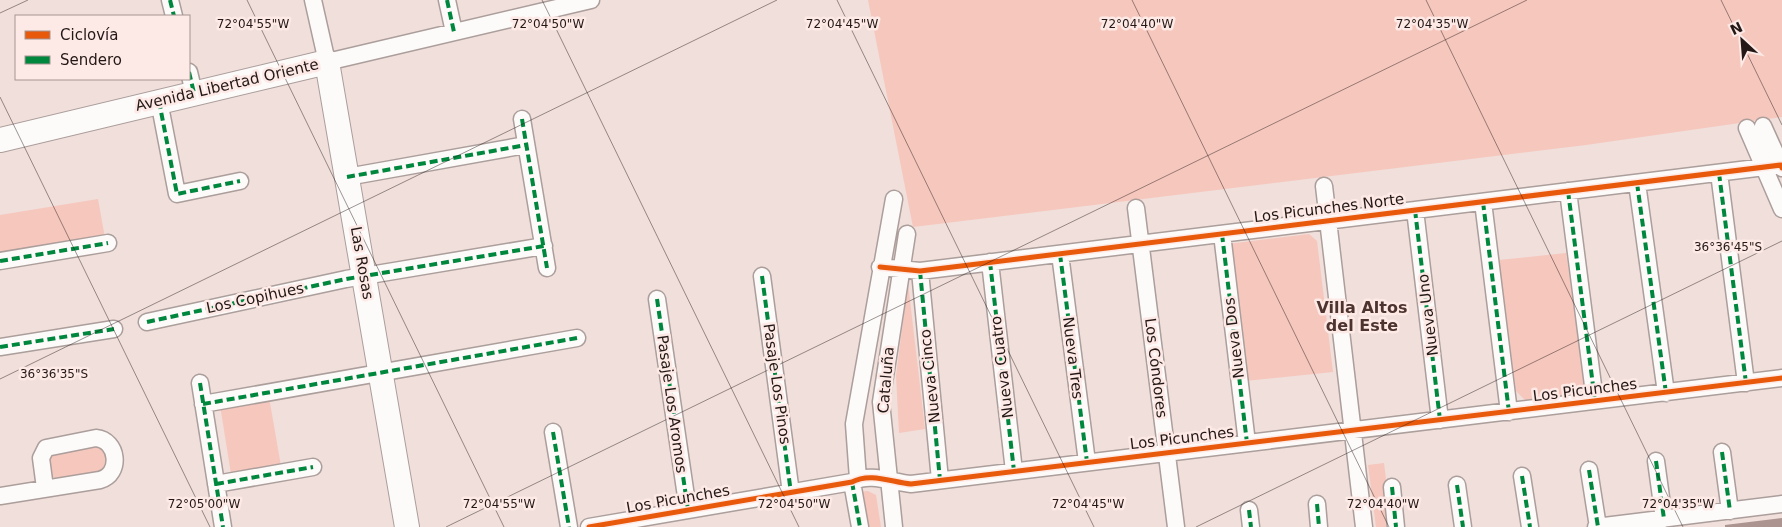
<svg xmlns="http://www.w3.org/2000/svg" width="1782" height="527" font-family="'DejaVu Sans',sans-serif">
  <rect width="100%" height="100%" fill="#f0dfdb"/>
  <path fill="#f6c7bd" d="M868 0H1782V117L1586 145 913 227Z
    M98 199 105 238 0 255V215Z
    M1309 234 1317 241 1333 372 1245 381 1228 244Z
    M1566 253 1585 385 1577 395 1527 402 1516 391 1499 260Z
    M908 283 925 429 899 433 896 376Z
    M269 397 281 466 231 474 220 405Z
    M98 443 106 448 108 464 103 472 57 479 51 476 48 455Z
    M1384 463 1392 527H1376L1368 465Z
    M868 491 876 495 881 527H867L860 492Z"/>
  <path fill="#ac9490" d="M1782 518V527H1725V525Z"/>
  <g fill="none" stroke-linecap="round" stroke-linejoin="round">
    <defs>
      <path id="minor" d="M170 0 174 16
        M313 0 327 62 591 0
        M447 0 454 32
        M189 72 194 93
        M159 101 177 194 240 181
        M522 119 547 268
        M1763 126 1782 168
        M1747 128 1782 209
        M1719 173 1746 383
        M347 177 526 145
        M1637 183 1666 393
        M1324 186 1364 527
        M1568 191 1595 401
        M1483 202 1509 412
        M1136 208 1176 527
        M1415 210 1440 420
        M1222 234 1247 443
        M1060 254 1087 462
        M0 261 108 243
        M990 262 1014 471
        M880 267 920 271 1781 165
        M920 271 940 480
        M762 276 791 493
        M657 299 688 510
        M147 322 346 279 544 246
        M0 347 114 329
        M200 383 223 527
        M203 404 577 338
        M553 432 569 527
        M1722 452 1730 511
        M1656 461 1664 519
        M1589 470 1598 527
        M1522 476 1530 527
        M858 479 854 424 894 199
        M852 482 860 527
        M216 484 313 467
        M1457 485 1463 527
        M1392 487 1396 527
        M0 496 100 480C122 474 118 440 96 438L46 448 41 458 45 488
        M1317 504 1319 527
        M1249 510 1251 527
        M589 527 852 482C870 472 891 482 911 484L1782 378
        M894 527 881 402 907 234
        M1596 527 1782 504"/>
      <path id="secondary" d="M0 140 327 62 407 527"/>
    </defs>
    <use href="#minor" stroke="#ab9e9b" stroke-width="19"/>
    <use href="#secondary" stroke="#ab9e9b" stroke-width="26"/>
    <use href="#minor" stroke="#fdfafa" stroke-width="16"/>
    <use href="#secondary" stroke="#fdfafa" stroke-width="24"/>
    <path stroke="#00873e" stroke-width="4" stroke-dasharray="8 4" stroke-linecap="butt" d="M170 0 174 16
      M447 0 454 32
      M189 72 194 93
      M159 101 177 194 240 181
      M522 119 547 268
      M1719 173 1746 383
      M347 177 526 145
      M1637 183 1666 393
      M1568 191 1595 401
      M1483 202 1509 412
      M1415 210 1440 420
      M1222 234 1247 443
      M1060 254 1087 462
      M0 261 108 243
      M990 262 1014 471
      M920 271 940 480
      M762 276 791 493
      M657 299 688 510
      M147 322 346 279 544 246
      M0 347 114 329
      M200 383 223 527
      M203 404 577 338
      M553 432 569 527
      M1722 452 1730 511
      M1656 461 1664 519
      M1589 470 1598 527
      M1522 476 1530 527
      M852 482 860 527
      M216 484 313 467
      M1457 485 1463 527
      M1392 487 1396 527
      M1317 504 1319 527
      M1249 510 1251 527"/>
    <defs>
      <path id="cycleway" d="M880 267 920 271 1781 165 1782 168
        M589 527 852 482C870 472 891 482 911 484L1782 378"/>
    </defs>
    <use href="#cycleway" stroke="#fde9e5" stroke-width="8"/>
    <use href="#cycleway" stroke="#e8590c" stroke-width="5"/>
  </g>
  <path fill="none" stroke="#231816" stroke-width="1" stroke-opacity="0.45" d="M247 0 504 527M542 0 799 527M837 0 1094 527M1132 0 1389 527M1426 0 1683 527M1721 0 1782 125M0 13 28 0M0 97 210 527M0 379 777 0M446 527 1527 0M1196 527 1782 241"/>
  <g text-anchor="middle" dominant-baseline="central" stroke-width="5" stroke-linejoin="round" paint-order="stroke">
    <g font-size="15" fill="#231816" stroke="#fde9e5">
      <text transform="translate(227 85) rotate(-13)">Avenida Libertad Oriente</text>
      <text transform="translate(1329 208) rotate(-7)">Los Picunches Norte</text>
      <text transform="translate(362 263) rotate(80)">Las Rosas</text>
      <text transform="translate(255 298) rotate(-12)">Los Copihues</text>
      <text transform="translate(1428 315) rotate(-97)">Nueva Uno</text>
      <text transform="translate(1234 338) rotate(-97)">Nueva Dos</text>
      <text transform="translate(1073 358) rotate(83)">Nueva Tres</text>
      <text transform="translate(1002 367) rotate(-97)">Nueva Cuatro</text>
      <text transform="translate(1156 368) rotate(83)">Los Cóndores</text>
      <text transform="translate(930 376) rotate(-96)">Nueva Cinco</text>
      <text transform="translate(886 380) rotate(-85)">Cataluña</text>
      <text transform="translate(777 384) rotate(82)">Pasaje Los Pinos</text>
      <text transform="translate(1585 390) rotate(-7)">Los Picunches</text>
      <text transform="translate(672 404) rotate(82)">Pasaje Los Aromos</text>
      <text transform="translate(1182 438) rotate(-7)">Los Picunches</text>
      <text transform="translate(678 499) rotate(-10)">Los Picunches</text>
    </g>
    <g font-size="16" font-weight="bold" fill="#4d342f" stroke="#fde9e5">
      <text x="1362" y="307">Villa Altos<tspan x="1362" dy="18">del Este</tspan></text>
    </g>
  </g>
  <g font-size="12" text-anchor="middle" fill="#231816" stroke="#fde9e5" stroke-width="5" stroke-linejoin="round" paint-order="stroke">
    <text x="253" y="28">72°04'55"W</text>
    <text x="548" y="28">72°04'50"W</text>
    <text x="842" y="28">72°04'45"W</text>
    <text x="1137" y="28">72°04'40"W</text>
    <text x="1432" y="28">72°04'35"W</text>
    <text x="1728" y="251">36°36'45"S</text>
    <text x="54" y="378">36°36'35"S</text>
    <text x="204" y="508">72°05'00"W</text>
    <text x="499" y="508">72°04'55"W</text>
    <text x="794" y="508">72°04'50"W</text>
    <text x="1088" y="508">72°04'45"W</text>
    <text x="1383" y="508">72°04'40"W</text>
    <text x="1678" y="508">72°04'35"W</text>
  </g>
  <rect x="15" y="15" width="175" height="65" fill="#fde9e5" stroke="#a69592"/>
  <rect x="25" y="31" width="25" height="8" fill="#e8590c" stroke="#a69592"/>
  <text x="60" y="40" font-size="15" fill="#231816">Ciclovía</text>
  <rect x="25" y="56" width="25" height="8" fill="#00873e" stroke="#a69592"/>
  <text x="60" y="65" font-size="15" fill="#231816">Sendero</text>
  <g transform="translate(1742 40) rotate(334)" stroke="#fde9e5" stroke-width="4" paint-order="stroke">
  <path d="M0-4L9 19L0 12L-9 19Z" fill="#231816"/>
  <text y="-8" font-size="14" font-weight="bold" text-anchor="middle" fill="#231816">N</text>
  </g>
</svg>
